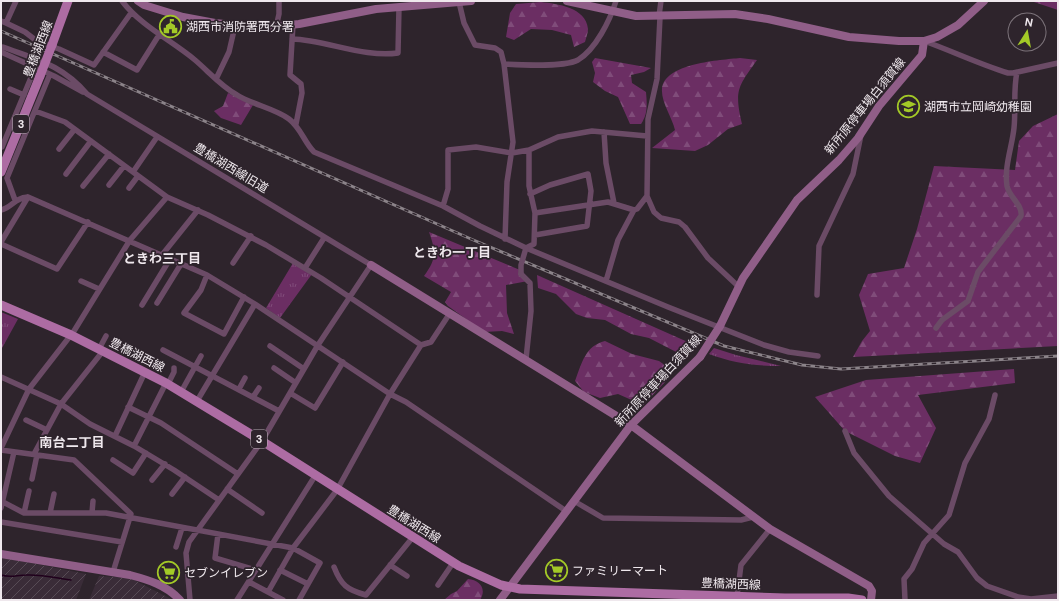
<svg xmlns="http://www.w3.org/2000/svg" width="1059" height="601" font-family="'DM Sans','Noto Sans JP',sans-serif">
  <defs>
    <pattern id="industrial-furrows" width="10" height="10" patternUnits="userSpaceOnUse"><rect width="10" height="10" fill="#3a2c38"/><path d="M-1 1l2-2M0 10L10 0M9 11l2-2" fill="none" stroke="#574b55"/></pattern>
    <pattern id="grass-tufts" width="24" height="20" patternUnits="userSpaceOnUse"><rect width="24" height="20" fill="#6b2e63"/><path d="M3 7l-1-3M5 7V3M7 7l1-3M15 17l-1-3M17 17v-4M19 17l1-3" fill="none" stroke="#804c7a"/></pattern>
    <pattern id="forest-firs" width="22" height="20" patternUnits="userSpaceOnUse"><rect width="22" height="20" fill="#6b2e63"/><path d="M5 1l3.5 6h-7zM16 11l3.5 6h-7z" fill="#804c7a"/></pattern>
  </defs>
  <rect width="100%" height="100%" fill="#2e242c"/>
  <path fill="url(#industrial-furrows)" d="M1 557 86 574 76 600H1Z
    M99 576 130 578 173 600H89Z"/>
  <path fill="url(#grass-tufts)" d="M293 263 312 274 280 318 266 308Z
    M1 312 18 319 1 350Z
    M714 348 736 355 781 366C755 366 733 363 709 354Z"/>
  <path fill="url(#forest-firs)" d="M1031 1H1058V10Z
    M541 2C557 4 586 7 588 29 588 33 586 38 585 42L574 47 571 35 552 30 531 29 514 40 506 37 510 13 516 4Z
    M595 58 651 68 644 72 631 75 632 83 646 92C647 104 648 114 641 124H630L618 97 605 91 593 82 595 73 592 62Z
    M740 58 757 60C738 87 734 90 742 124L728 129 708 145 695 151 652 148 675 130C672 117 661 102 662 89 664 63 721 60 740 58Z
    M228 93 253 105 241 125 221 118 214 111 223 106Z
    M1058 114V346L853 357 862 341 870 331 859 295 868 274 904 268 917 229 934 166 1015 170 1019 141 1033 126Z
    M429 232 520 270 528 281 506 285 507 313 514 334 502 331 484 332 448 306 445 302 451 292 424 276C437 258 436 252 429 232Z
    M537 275 690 343 691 351 682 355 649 338 631 334 605 320 587 318 576 314 556 294 538 288Z
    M605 341 632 354 659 361 673 371 667 380 643 405 618 394 600 398 584 392 575 381C582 363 585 346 605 341Z
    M1014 369 1015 383 918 395 936 428 920 463 895 456 845 431 815 397 866 380Z
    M468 579C480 580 487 589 480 600H444L451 594 457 591Z"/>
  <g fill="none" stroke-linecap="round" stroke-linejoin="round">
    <path stroke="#20001c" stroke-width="1.5" d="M1 575C10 578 17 575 26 575 41 574 56 578 71 580"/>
    <path stroke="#6b4b66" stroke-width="5.5" d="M122 1C141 26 171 40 195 60 209 72 221 86 237 95 251 104 276 109 289 119 301 128 304 142 314 152L443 206 480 226 526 248 668 307 764 345 789 352 818 356
      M459 2 464 23 475 45 495 48 501 52 504 64 513 142 507 182 505 239
      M659 16 661 1
      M660 17 657 79 648 119 647 196 654 212 661 218 679 222 685 227 708 258 739 287
      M1 21 6 23 16 1
      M6 23 25 32 38 42 59 49 94 65 131 13
      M293 24 290 75 301 84 302 93 296 124
      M276 27 279 14V1
      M292 39C326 40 364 58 398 53L399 7
      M924 41C952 51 979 64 1008 73H1013L1058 63
      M1 48 3 47C38 60 62 65 87 94L371 265 318 345 262 441 189 542 186 553 190 600
      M1 52 54 76 83 92
      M103 52 137 70 159 35
      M504 64C520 65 565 67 578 60 596 49 610 20 616 1
      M216 79 229 52 235 26
      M10 89 24 95
      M35 111 65 122 167 197 208 215 266 245 321 278 421 345
      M604 132 606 163 614 203
      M2 147 35 68
      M59 149 74 130
      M133 172 157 137
      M66 174 91 141
      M109 185 124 166
      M83 186 109 154
      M129 188 138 176
      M530 194 550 185 588 174 591 191 587 226 535 235
      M15 200 7 178 50 74
      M443 206 448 189V150L476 147 512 153 529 150 558 137 592 131 647 136
      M1 210C13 207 14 198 28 197L207 275 255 304 390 394 406 402 566 511
      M535 213 608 202 634 210
      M1 242 28 197
      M1 244 57 269 88 222
      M526 248 534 244 535 213 529 186V150
      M162 255 198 210
      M233 263 251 236
      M305 268 324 238
      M521 274 530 283 531 311 526 359
      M207 275 201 290 184 313 224 334 244 297
      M81 281 99 289
      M606 281 618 240 634 210 637 209 647 196
      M817 295 819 246 853 174 861 135
      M157 303 181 264
      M142 305 170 259
      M936 328 942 320 968 301 978 272 1021 216C1023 205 1009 197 1007 186 1004 167 1012 147 1014 128 1016 109 1013 91 1017 72
      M270 346 304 369
      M99 349 106 336
      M163 350 279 411
      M274 368 296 383
      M1 377 61 404 90 424 134 446 174 470 219 500
      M168 384 174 372V368
      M239 389 245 378
      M181 392 201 356
      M290 393 315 408 343 362
      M253 397 259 388
      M197 401 255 304
      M128 407 161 423 238 474
      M26 420 47 430
      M845 431 854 453 889 496 944 544 958 552 977 578 987 586 1018 597 1031 599 1058 596
      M115 436 145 372
      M134 446 166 383
      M1 448 29 389 74 331 130 240 167 197
      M1 450 74 460 131 514 113 572
      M34 454 61 404 103 351
      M113 460 133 473 146 453
      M32 479 37 455
      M152 480 165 464
      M227 489 262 513
      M172 494 185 477
      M1 501 24 513H106L293 548 320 563 299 600
      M574 501 603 518 741 520 753 517
      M1 508 14 452
      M24 513 29 491
      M50 513 54 494
      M92 513 93 501
      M1 522 122 542
      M218 534 215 558 256 570
      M176 547 182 528
      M390 565 407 576
      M334 567C341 585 347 590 366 595L413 537
      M280 570 308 584
      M249 582 283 600
      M438 585 453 563
      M268 592 293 548 337 490 390 394 421 345 431 342 450 313
      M737 596 741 565 770 529
      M237 600 315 476
      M905 600 904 579 912 569 924 543 949 515 965 463 989 419 995 395"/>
    <path stroke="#905e88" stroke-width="8" d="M138 1 144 5 183 17 215 23 262 28 299 24 376 9 471 1
      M567 1 636 16 735 14 768 19 849 37 899 41H924L937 37 958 25 984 1
      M371 265 631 425 770 529 869 586 872 591 871 600
      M720 326 743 278 797 200 839 160 858 138 879 106 922 55 924 41
      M1 554 130 575C149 580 166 585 180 600
      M500 600 631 425 700 357"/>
    <path stroke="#ad6ca3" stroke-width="9" d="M52 45 68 1
      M1 172 40 76
      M1 305 71 335 166 383 262 441 459 566 501 585 520 589 785 598H848L862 600"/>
    <defs>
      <path id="rail" d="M1 31 471 239 724 346 802 365 841 369 1058 356"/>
    </defs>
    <use href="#rail" stroke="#8b8389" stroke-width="3"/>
    <use href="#rail" stroke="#2e242c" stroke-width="1.5" stroke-dasharray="4.5" stroke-linecap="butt"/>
    <path stroke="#6b4b66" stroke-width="5.5" d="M521 274V265L526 248"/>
    <path stroke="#905e88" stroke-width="8" d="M700 357 720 326"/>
    <path stroke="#ad6ca3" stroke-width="9" d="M40 76 52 45"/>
  </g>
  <defs>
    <symbol id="civic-ring" viewBox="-11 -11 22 22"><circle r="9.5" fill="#2e242c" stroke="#a3c927" stroke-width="1.5"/><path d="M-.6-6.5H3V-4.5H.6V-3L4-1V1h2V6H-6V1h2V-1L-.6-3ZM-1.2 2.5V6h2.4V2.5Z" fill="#a3c927"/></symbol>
    <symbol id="school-ring" viewBox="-11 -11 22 22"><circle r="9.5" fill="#2e242c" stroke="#a3c927" stroke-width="1.5"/><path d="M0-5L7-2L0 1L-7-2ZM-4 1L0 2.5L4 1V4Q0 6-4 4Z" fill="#a3c927"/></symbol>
    <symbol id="supermarket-ring" viewBox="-11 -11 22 22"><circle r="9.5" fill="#2e242c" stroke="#a3c927" stroke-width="1.5"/><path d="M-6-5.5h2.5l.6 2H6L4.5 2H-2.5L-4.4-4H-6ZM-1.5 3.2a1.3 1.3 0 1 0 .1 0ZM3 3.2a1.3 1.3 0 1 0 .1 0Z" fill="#a3c927"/></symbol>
  </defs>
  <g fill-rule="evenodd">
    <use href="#civic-ring" x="158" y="14" width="25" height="25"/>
    <use href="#school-ring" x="896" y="94" width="25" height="25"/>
    <use href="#supermarket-ring" x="544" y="558" width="25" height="25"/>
    <use href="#supermarket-ring" x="156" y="560" width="25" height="25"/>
  </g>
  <g text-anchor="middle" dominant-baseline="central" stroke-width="3.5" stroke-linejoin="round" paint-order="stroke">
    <g fill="#2e242c" stroke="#b5adb3" stroke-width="1">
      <rect x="13" y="115" width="16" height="18" rx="3"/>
      <rect x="251" y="430" width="16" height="18" rx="3"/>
    </g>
    <g font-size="11" font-weight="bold" fill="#efe8ed">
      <text x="21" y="124">3</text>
      <text x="259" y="439">3</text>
    </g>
    <g font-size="12" fill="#efe8ed" stroke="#2e242c" text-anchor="start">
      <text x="186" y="27">湖西市消防署西分署</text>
      <text x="924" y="107">湖西市立岡崎幼稚園</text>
      <text x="572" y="571">ファミリーマート</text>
      <text x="184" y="573">セブンイレブン</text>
    </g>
    <g font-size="12" fill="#efe8ed" stroke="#2e242c">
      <text transform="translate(38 49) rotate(-69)">豊橋湖西線</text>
      <text transform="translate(865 106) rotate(-51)">新所原停車場白須賀線</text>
      <text transform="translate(231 168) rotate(31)">豊橋湖西線旧道</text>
      <text transform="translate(137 355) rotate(27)">豊橋湖西線</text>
      <text transform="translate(658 381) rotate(-47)">新所原停車場白須賀線</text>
      <text transform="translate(414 524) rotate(32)">豊橋湖西線</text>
      <text transform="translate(731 584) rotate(2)">豊橋湖西線</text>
    </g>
    <g font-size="13" font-weight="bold" fill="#efe8ed" stroke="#2e242c">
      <text x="452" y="252">ときわ一丁目</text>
      <text x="162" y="258">ときわ三丁目</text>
      <text x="72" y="442">南台二丁目</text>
    </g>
  </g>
  <rect width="1059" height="601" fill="none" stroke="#efe8ed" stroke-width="4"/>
  <g transform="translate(1027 32) rotate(11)"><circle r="19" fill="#2e242c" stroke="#7b7279"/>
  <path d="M0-3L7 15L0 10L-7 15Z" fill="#a3c927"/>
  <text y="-6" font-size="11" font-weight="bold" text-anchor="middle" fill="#efe8ed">N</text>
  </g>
</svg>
